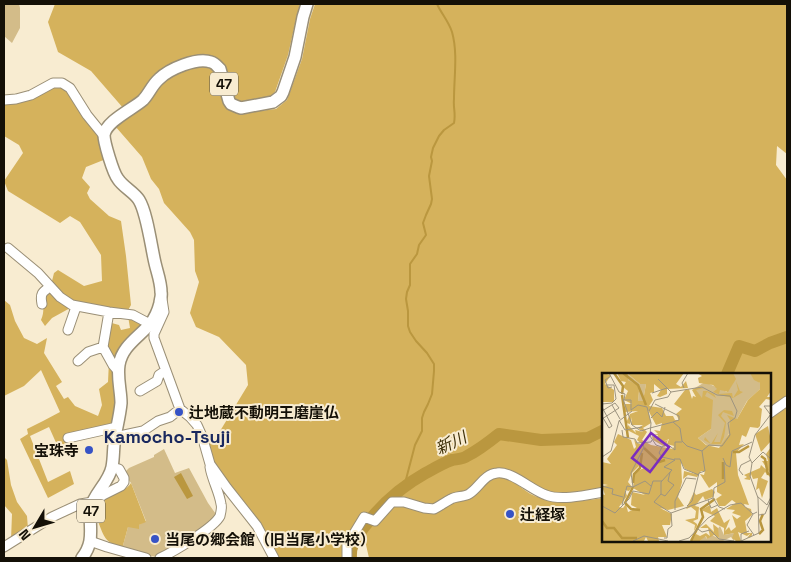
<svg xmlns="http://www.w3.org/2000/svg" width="791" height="562" font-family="'Space Grotesk','Noto Sans JP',sans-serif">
  <rect width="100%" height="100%" fill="#f8ecd1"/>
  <path fill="#d3bc89" d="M4 4H19L20 8V28L12 43 4 36Z
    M164 449 175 473 189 468 208 503 218 517 159 557 150 556 124 551 122 549 128 527 139 525 146 521 131 483 126 476V471L129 468 154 457V455Z"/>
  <path fill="#d5b25c" d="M55 4H300L297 15 288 55 275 92 271 96 235 103 225 68 197 59 144 94 124 109 91 71 58 52 48 22Z
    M315 4H787V154L777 146 776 165 787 180V395L770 409V374H604L603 493 554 495 495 473 468 491 434 508 404 501 375 516 369 514 360 519 345 558H277L212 463 205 438 217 436 248 385 246 365 219 337 196 327 190 313 199 282 195 271 194 240 190 232 164 203 159 189 151 179 142 157 115 126 160 83 181 70 198 66H209L214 68 241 113 276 109 287 100 302 59 310 19Z
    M54 85 64 86 100 135 106 159 86 167 82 178 90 187 87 193 90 199 109 216 121 221 126 256 131 305 127 312 76 305 51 285 54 273 58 270 84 286 102 281 101 255 80 222 70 216 60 223 8 191 4 181 23 153 19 145 4 136V102Z
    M50 289 72 307 52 318 45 326 41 320C47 307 38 301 50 289Z
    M4 300 10 305 15 321 24 338 37 344 47 338 44 353 62 382 56 386 64 399 68 397 75 406 98 416 102 405 99 389 108 382 109 361 115 370 117 402 115 424 71 436 76 451 62 456 49 427 30 436 48 482 70 471 74 484 48 498 20 439 28 434 27 429 43 421 60 412 41 370 24 386 4 396Z
    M128 316 143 326 115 364 105 343 108 322 119 325 121 330 130 328Z
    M787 401V558H369L364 536 363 522 398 504 420 511 430 513 487 480C515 471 517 492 541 498 561 503 583 501 603 498L604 541H770V415Z
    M4 457 7 460 11 485 17 502 27 516 28 529 11 540 12 514 4 505Z
    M131 483 146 522 139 525V529L128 527 122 549C106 541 105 540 99 524 86 490 120 500 131 483Z"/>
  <path fill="#ba973f" d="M181 473 193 496 187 499 174 477Z"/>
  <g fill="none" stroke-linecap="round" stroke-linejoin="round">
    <path stroke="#ba973f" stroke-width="2" d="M404 487 415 445 422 431V418L424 412 428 404 432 394 434 371V364L427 353 416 341 410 332 408 326V311L406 299 407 292 410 285V264L417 254 419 245 426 235 423 223 426 215 431 204 432 199 429 176 432 161 431 157 433 148 439 136 444 130 454 123C456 113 453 108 454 99 454 77 458 53 452 32 449 22 441 13 437 4"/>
    <path stroke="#ba973f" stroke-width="12" d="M727 374 739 346 755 351 770 343 787 337
      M351 558C350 544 356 539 364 527 380 506 401 487 424 474 433 469 443 463 452 460 457 459 463 459 467 456 479 450 489 442 499 434L541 440 569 439 588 438 604 430"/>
    <defs>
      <path id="minor" d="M4 100 16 99 31 95 53 83H62L70 88 87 115 104 136
        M8 248 38 273 60 297 72 305 109 312 133 315 150 324
        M162 299 164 312 154 334V338L180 409
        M42 304C40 294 42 292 50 287
        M109 312 103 347 113 365 119 372
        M68 330 76 307
        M78 361 88 352 103 347
        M140 391 157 381 159 375 165 371
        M770 413 787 401
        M115 437 143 431 158 421 170 417 180 409 190 417 197 425 202 436 210 464 227 488 257 526 274 558
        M68 438 117 427
        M90 541 107 547 146 558
        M4 547 52 517 80 504 93 502 103 495 121 486 124 482V478L119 469 112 467
        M160 558C173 552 214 528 220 516 221 512 222 507 221 504 219 491 212 480 210 467
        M347 558V545L364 517 375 521 392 502H404L424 508 434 509C440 506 445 502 451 499 456 496 464 497 469 494 479 488 484 474 497 473 512 471 531 490 546 495 561 501 587 495 604 492"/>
      <path id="major" d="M82 558C96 540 88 527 91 507 94 494 109 482 112 467 114 457 113 447 115 437 117 426 120 414 121 403 121 391 117 378 119 365 122 346 139 337 150 324 155 318 158 311 160 303 160 300 162 296 161 292 161 282 157 272 155 263 151 246 147 213 139 200 134 192 123 187 118 179 113 173 104 142 104 135 106 121 133 109 143 100 149 94 152 85 159 79 169 69 197 57 211 62 215 63 217 66 220 69L229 101 231 104 238 107 241 108 273 102 281 96 283 92 295 57 303 17 307 4"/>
    </defs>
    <use href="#minor" stroke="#9a8f76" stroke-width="11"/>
    <use href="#major" stroke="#9a8f76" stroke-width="14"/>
    <use href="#minor" stroke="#fff" stroke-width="9"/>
    <use href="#major" stroke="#fff" stroke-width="11"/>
  </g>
  <g fill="#3753c5" stroke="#f8ecd1" stroke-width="2">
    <circle cx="179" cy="412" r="5"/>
    <circle cx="89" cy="450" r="5"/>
    <circle cx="510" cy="514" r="5"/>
    <circle cx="155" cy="539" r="5"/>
  </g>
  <g text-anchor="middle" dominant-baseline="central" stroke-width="4" stroke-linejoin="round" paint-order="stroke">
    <g fill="#f8ecd1" stroke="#585244" stroke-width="1">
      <rect x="210" y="72.5" width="28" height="23" rx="4"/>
      <rect x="77" y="499.5" width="28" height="23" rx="4"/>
    </g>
    <g font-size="14" font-weight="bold" fill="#141007">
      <text x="224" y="84">47</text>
      <text x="91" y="511">47</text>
    </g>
    <g font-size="15" font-weight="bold" fill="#141007" stroke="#f8ecd1" text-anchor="start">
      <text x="189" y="412">辻地蔵不動明王磨崖仏</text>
      <text x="79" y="450" text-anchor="end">宝珠寺</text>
      <text x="520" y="514">辻経塚</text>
      <text x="165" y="539">当尾の郷会館（旧当尾小学校）</text>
    </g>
    <g font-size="16" font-style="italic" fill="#3f310a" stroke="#f8ecd1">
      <text transform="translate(451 443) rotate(-25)">新川</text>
    </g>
    <g font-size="18" font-weight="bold" fill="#19285f" stroke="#f8ecd1">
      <text x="167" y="436">Kamocho-Tsuji</text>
    </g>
  </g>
  <g transform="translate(602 373)">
    <rect width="169" height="169" fill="#f8ecd1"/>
    <path d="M131 0H148L158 10V16L145 28 120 73H106L96 65 109 56V36L96 27 93 15 103 9 125 19 131 10ZM26 1 38 11H44L41 28H36L37 18 26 7ZM118 153 122 162 132 160V168L129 164 121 168H98L103 163 105 166 109 162 117 165 114 158Z" fill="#d3bc89"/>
    <path d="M0 0 9 2 3 11 12 17V29H0ZM15 0H82L74 11 79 14 84 8 86 15 65 16V21L58 24 55 23 59 17 52 11V19L48 20 51 27 47 33 60 35 64 43H71L73 47H77L74 41 80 36 72 31 83 17 87 16 90 26 91 23 94 24 90 17 93 15H102L94 17 100 25 101 18H105L112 21 114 25 105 19 103 23 111 27 109 56 96 65 104 72 117 75 127 61 128 47 125 42 135 46 146 27 158 16V10L152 7 148 0H169V18L165 24H169V27L164 26 157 34 160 36 158 53 156 55 148 54 142 69 144 64 140 62 137 72 142 71 134 80 136 102 147 132 142 131 143 134 149 136 150 142 143 148 145 160H150V162L149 164 145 165 149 160 145 163 136 159 139 168H134L130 165 132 160 122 162V155L108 148 113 143 99 137 108 132 109 139 115 135 122 150 128 146 123 158 127 154 129 158 134 154 130 142 135 146 139 143 130 140 133 137 124 136 134 130 130 127 123 133H117L114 126 120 122 115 119V109L107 115 98 101 102 102 103 98H99L95 104 86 102 81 106 82 98 94 101 83 96 79 89 80 109 76 124 82 133 66 137 58 135 70 141 68 152H60L65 164H56L57 168H46L44 164 42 168H0V121L3 122 0 113 6 112 0 111V89L9 91 5 86 15 72 12 69 16 61 29 67 32 76 34 74 32 66 35 70 41 72 35 67 37 63 25 57 26 52 34 60 33 57 41 59 36 55 41 52H29L30 44 28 51 24 50 28 41 36 38 23 39V31H30L22 27 26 18 21 14 24 9 19 8ZM26 1 38 11H44L41 28H36L37 18 35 12 26 7ZM46 37 54 52 60 50 58 58 52 57 56 61 50 62H56L54 66 53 64 50 63 51 67 63 74 66 67 61 69 67 66 65 71 72 73 71 76 49 72 40 67 45 59 41 55 49 50ZM38 92 42 95 33 99 31 115 43 122 30 119 29 132 35 135 26 139 24 131 21 135 17 134 25 123 23 117 27 118 30 114 26 109 30 100ZM95 0H131L134 6 126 19 118 17 117 21 130 20 131 25 136 17 134 8 138 18 141 19 131 25 118 22 111 19 115 16 111 12 97 10 96 5 100 3ZM122 37 130 38 132 43 121 39 119 43 124 49 123 58 122 64 119 71H109L102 67 103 64 109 71 116 60 112 69H118L123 50 116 42ZM166 53 169 68 159 79 153 61ZM169 74V105L163 99 159 105 166 108 160 125 157 115 154 117 156 105 151 106 149 101 148 107 142 106 145 104 142 102 158 95 159 92 168 100 160 88H166L164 81ZM110 116 113 119 111 124 103 127 101 123 93 133 97 134 96 146 91 148 95 151V153L92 158 93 152 83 147 93 145 94 138 89 134 84 136 92 119 94 122ZM104 151 112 159 111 151 116 155 117 165 112 162 105 166 104 163 98 168H89L94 161 98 163 104 160 108 163 106 155H98Z" fill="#d5b25c" fill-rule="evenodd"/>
    <path fill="none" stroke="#ba973f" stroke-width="2.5" d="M12 0 21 13 20 21M21 0 36 12 44 32M20 22 26 65M42 75 57 89 63 87M131 79H137L147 73M159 83 163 86 166 102M121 106V89M31 110 32 101 38 95 40 80M31 114 23 130 29 136 38 137M0 148 5 155H12L20 165H35M157 161 161 157 158 148 161 141M89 168 101 144 99 136 113 126"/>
    <path fill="none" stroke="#9d9480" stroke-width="1" d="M7 0 17 19 23 21 22 27H29V37L36 32 45 34 49 50 48 63 54 72 60 74 57 80 60 84 73 87 62 94 70 97 59 109V121L52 129 69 140M9 3 3 7 6 15 10 14M56 6 69 19 100 14 115 22 128 23 135 38 133 45 126 50 128 62 120 73 107 72 100 78 103 98 97 100 90 128 85 133M82 15 80 10 86 0M50 20 65 15M21 26 30 52 39 58 48 55M0 31 10 30 14 26 12 12H4M53 31 77 43V47L71 49 78 55 80 68 85 73 100 78M10 32 18 46M0 34 10 53 7 55 0 43M0 38 13 30 17 35 0 46M47 38 53 27 66 24 69 19M168 41 162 33H169M49 45 55 39 60 44 63 34M17 47 23 57 40 54M48 55 71 49M20 57 21 64 33 66 35 70 49 69 50 67M60 74 65 71 73 77V69H80M0 84 9 78 17 48 30 38M121 85 124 92 128 94 130 78 150 69M72 86H78L82 96 97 102M150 90 161 79 169 86M141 102 137 97 139 92 149 87M0 113 11 116 10 121 21 124M31 114 29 100 42 74 40 70M31 114 43 108 49 113M59 121 63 123 72 112 66 108 68 99M155 123 165 132 169 124M111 125 112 115 123 109 122 89M106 127 109 135 116 132M20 132 25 113 31 114M0 133 13 140 27 126 31 118 47 121 51 108H60M73 137V128L84 105 94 106M69 140 111 125 117 134 123 136M151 141 145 152 152 162M157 142 163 141 169 127M96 156 100 159 108 157 117 166 132 168M62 165H65L66 156 70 153 69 140M31 168 42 163 66 168M77 168 87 165 106 145 128 132 139 130 151 141 155 139M139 168V161L147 158M139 168 157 160 156 125 148 103 150 90 147 84 153 62 169 41"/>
    <path fill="#7b2cbf" fill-opacity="0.15" stroke="#7b2cbf" stroke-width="2.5" d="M49 60 67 74 48 99 30 85Z"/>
    <rect width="169" height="169" fill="none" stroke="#141007" stroke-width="2.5"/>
  </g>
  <rect width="791" height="562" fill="none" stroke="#141007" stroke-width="10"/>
  <g transform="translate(35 527) rotate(232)" stroke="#f8ecd1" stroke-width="4" paint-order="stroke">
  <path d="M0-4L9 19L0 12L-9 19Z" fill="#141007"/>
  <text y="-8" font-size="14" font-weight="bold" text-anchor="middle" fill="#141007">N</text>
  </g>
</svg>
